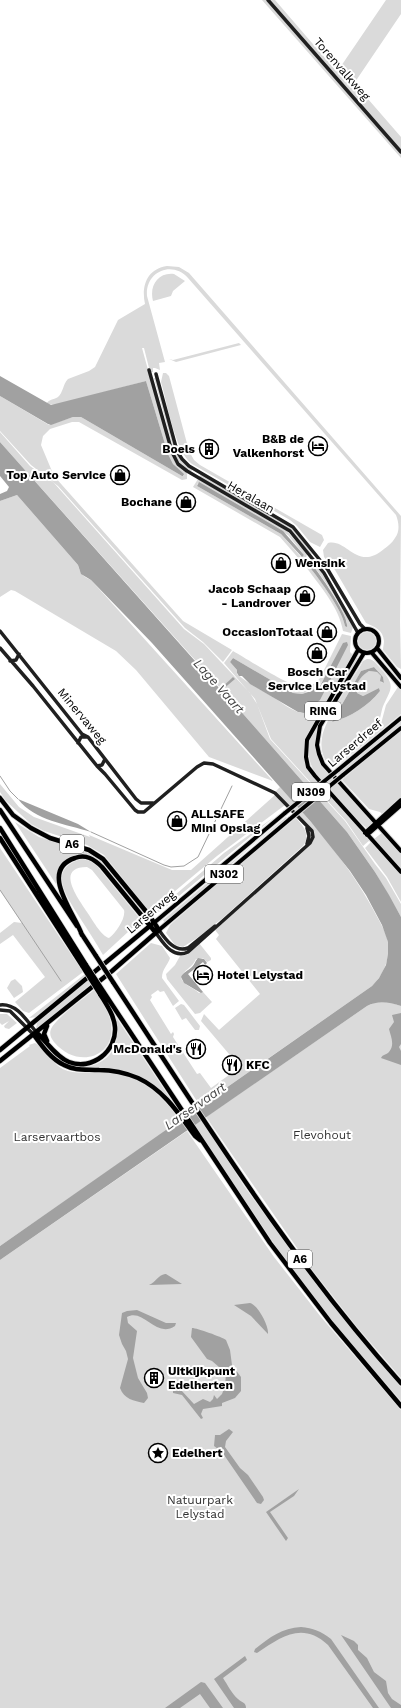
<svg xmlns="http://www.w3.org/2000/svg" width="401" height="1708" font-family="'Work Sans',sans-serif">
  <rect width="100%" height="100%" fill="#fff"/>
  <path fill="#dadada" fill-rule="evenodd" d="M262 0H267L401 153V158Z
    M269 0H275L337 72 386 0H401V14L355 82V84L401 137V150Z
    M167 266 179 267 189 273 401 516 400 622 401 669 397 667 383 650C383 647 384 644 384 641 383 630 375 627 366 623L335 570 324 557 323 550 328 543C347 538 357 572 384 549 388 546 392 543 395 538 400 531 399 523 396 515L188 278C172 260 145 272 147 296L165 362 159 363 160 370 155 368H153V372H150L144 348H142L171 453 187 473V479L182 480 79 422H72L50 429 43 436 41 445 54 476 183 621 232 650 223 662 203 642 185 628 58 486 31 465 0 431V396L49 425 73 417H81L182 476H184L173 464 168 454 146 381 56 405 46 404C49 399 53 400 58 397 63 393 63 384 68 379L89 371 95 367 118 320 145 304C141 286 147 269 167 266Z
    M174 274 185 281 173 291 171 296 153 301C149 286 158 272 174 274Z
    M239 343 241 345 176 362 169 359 173 360Z
    M163 373H166L169 376 189 451 194 460 200 465 322 535 324 540 320 547 310 542 297 526 290 520 192 464C175 452 167 402 161 382Z
    M154 378H156L176 451 192 469 191 472 182 466 176 458Z
    M0 432 30 466 54 483 184 629 204 644 250 693 257 704 270 739 345 821 375 864 386 878 401 904V917L375 872 347 832 222 690 233 677 221 689 0 442Z
    M201 474 293 528 312 554H311L292 533 199 477Z
    M198 479 287 531 307 554 306 558 304 560H300L280 537 193 487ZM198 483 288 535 304 555 301 557 281 534 197 486Z
    M17 495 78 565C80 573 83 577 91 580L273 781 209 757 136 670 116 651 15 591 11 590 0 597V501Z
    M308 561H312L322 573 353 627 351 633 343 631C339 607 320 586 306 567ZM311 563C324 579 341 603 347 623L345 626C342 609 319 579 308 565Z
    M358 641a9 9 0 1 1 18 0a9 9 0 1 1-18 0Z
    M342 634 351 636 350 652 354 656 309 733 306 762 370 840 363 846 346 821 271 739 255 699 224 663 233 651C247 659 289 686 301 687 309 688 315 684 320 678ZM348 643 319 700 307 711 301 713C291 710 282 703 273 697 261 690 247 683 237 674V670L230 662 233 658 293 693 302 694 318 688Z
    M355 657 359 659 318 731 316 740 318 756 374 823 368 829C360 824 318 778 313 769 308 759 307 749 310 739Z
    M367 659C374 658 378 666 383 671 395 686 391 689 384 704 381 710 381 718 378 724 372 735 341 758 330 767 323 759 320 749 322 738 324 720 353 679 363 661ZM374 667 383 677 384 683 381 682V676L377 672 369 671C361 675 355 683 357 693L363 696 379 688 380 691C368 706 351 717 332 722L361 671Z
    M398 687 401 690V714L336 767 346 756 378 729 382 720 386 705Z
    M401 720V725L344 772 338 775 337 774Z
    M401 731V797L382 814 380 812 369 809 342 780 390 739Z
    M0 784 19 807 34 817 90 837 89 835 172 870H191L275 795 285 805 217 856 150 912 104 855 87 845 44 831 31 824 6 801 0 792Z
    M280 787C315 826 349 864 374 911 379 921 386 931 388 942 390 959 384 974 372 986L200 1106 116 974 151 943 162 946 170 958C168 965 162 969 162 978L179 1001 173 1006 164 991 160 992 158 990 151 995 152 997 150 1000 171 1034 173 1032 174 1034 173 1037 197 1074 200 1073 211 1088 240 1067 201 1021 204 1014 219 1030 260 994 216 939 219 935 215 930 310 844 314 834 276 791Z
    M274 817 161 911 154 913 224 853Z
    M286 817 287 818 253 845 165 923 163 920Z
    M296 818C304 827 311 835 303 846L223 918 197 938 183 947 175 945 166 933 170 925 249 856Z
    M15 822 39 837 87 852 100 860 114 876 94 858 72 857 65 861 59 870 56 884Z
    M383 832 401 854V869L374 839Z
    M371 842 401 875V902L387 877 365 848Z
    M0 848 83 972 29 1013 23 1011 15 1002 45 977 13 935 0 944V933L14 922 22 923 0 890Z
    M82 859 90 861 97 866 141 920 103 955C96 943 88 930 80 918 68 899 45 868 82 859ZM87 867 92 870 124 910C126 918 116 933 109 938 101 936 92 919 87 912 79 900 54 867 87 867Z
    M199 943 211 958V960L207 962 203 958 196 959C192 968 184 970 181 977 182 985 193 987 199 993L203 992 212 1002 200 1013 195 1014 167 979 166 974 175 965 180 956Z
    M85 974 86 976 37 1017 29 1018Z
    M15 979 22 986 23 992 14 998 7 988 11 981Z
    M88 979 91 984 49 1020 36 1028 37 1023Z
    M94 990C99 997 104 1004 107 1011 126 1052 81 1074 54 1042 51 1038 49 1034 51 1029 56 1018 84 998 94 990Z
    M376 1002H389L401 1006V1378L357 1327 313 1271 206 1117 367 1006Z
    M181 1004 184 1005 200 1026 199 1030H195L186 1018 182 1020 175 1008Z
    M0 1014H7L17 1023 9 1029 5 1028 4 1026 9 1021 2 1025 0 1023Z
    M116 1017 172 1101 154 1085 138 1076 83 1068C112 1062 121 1045 116 1017Z
    M35 1043C48 1050 53 1067 68 1071 81 1074 95 1072 108 1073 140 1075 163 1095 180 1121L0 1246V1068L30 1046 29 1045Z
    M202 1120 244 1186 303 1267 401 1387V1401L335 1325 285 1260 194 1125Z
    M187 1131 274 1257 321 1317 401 1410V1708H0V1260Z"/>
  <path fill="#a1a1a1" d="M0 376 51 405 146 381 168 454 173 464 184 474 183 476H182L81 417H73L51 425 48 424 0 396Z
    M0 442 220 689 233 677 235 679 222 690 347 832 375 872 389 895 401 917V1006C389 1002 378 1000 367 1006L0 1260V1246L372 986 379 978 386 965 388 954V942L382 925 366 895 350 871 311 822 152 643 91 580 81 574 78 565 17 495 0 501V494L7 491 9 487 0 476Z
    M199 482 283 531 304 555 302 557 281 534 197 486Z
    M311 563C319 573 349 615 347 627L345 626C342 609 319 579 308 565Z
    M347 642 348 645 320 700 304 713 298 712 250 684 242 676H239L237 673V670L230 662 233 658 293 693 302 694 311 691 320 686 343 643Z
    M374 667 383 677 384 683 380 681 381 676 377 672 369 671C361 676 355 683 357 693L363 696 379 688 380 691C368 706 351 717 332 722L361 671Z
    M18 799 78 824 91 832C66 824 35 821 18 799Z
    M198 958 204 959 207 963 205 965 203 962 188 974 203 992 201 993 184 983 181 977C183 972 188 971 192 967 195 964 195 961 198 958Z
    M401 1013V1044L399 1047 401 1051V1065L381 1058C383 1054 386 1055 389 1052 395 1045 391 1037 389 1029L394 1022 392 1015Z
    M165 1274H166L182 1284 149 1285C156 1282 158 1275 165 1274Z
    M250 1303C258 1305 269 1326 268 1334L251 1316 234 1305Z
    M137 1310 166 1323H176L175 1326C156 1339 144 1308 127 1317L128 1323 137 1331 133 1358 138 1378 147 1393 148 1398 144 1403C134 1401 124 1399 120 1388L128 1359 126 1351 122 1344 119 1335 122 1313 127 1311Z
    M192 1328C197 1328 222 1337 226 1340L230 1350 232 1365 241 1377V1391L235 1398 222 1403V1406L203 1409 201 1414 203 1418 201 1419 182 1395 173 1393V1390H181L194 1404 203 1399 210 1402 213 1399 214 1395 217 1399 222 1394 225 1386 226 1373 212 1361 207 1359 191 1337Z
    M229 1429 233 1432 226 1441 225 1447 240 1468 248 1475 263 1497 264 1500 261 1504 257 1503 222 1452 214 1446 215 1435H220Z
    M299 1489 294 1496 270 1512 288 1538 286 1541 266 1512Z
    M301 1627C313 1628 321 1631 331 1639L379 1708H373L328 1645C302 1621 281 1637 257 1653L254 1652 255 1649C270 1637 282 1628 301 1627Z
    M341 1635 354 1641 358 1645V1650L367 1658 374 1672 386 1681 388 1693 392 1699 401 1705V1708H391Z
    M245 1656 247 1660 223 1678C227 1684 232 1694 238 1699 242 1703 246 1702 246 1708H234L214 1679Z
    M201 1682 205 1683 223 1708H210L200 1694 180 1708H165Z"/>
  <g fill="none" stroke-linecap="round" stroke-linejoin="round">
    <path stroke="#a1a1a1" stroke-width="1" d="M0 776 10 791 18 799
      M91 832 164 865 171 867 184 866 198 857 232 786
      M0 890 61 981"/>
    <defs>
      <path id="primary" d="M355 641a12 12 0 1 1 24 0a12 12 0 1 1-24 0Z
        M377 648 401 678
        M358 650 307 740 306 757 308 767 315 776 401 872
        M364 653 320 726 317 745 319 754 323 764 401 851
        M372 653 401 687
        M338 770 401 718
        M343 775 401 728
        M365 833 401 800
        M367 835 401 805
        M155 922 285 813
        M159 930 290 819"/>
      <path id="highway" d="M0 798 13 815 31 828 50 838 89 850 103 859 149 915 159 930 112 971 0 1061
        M0 810 77 926
        M0 828 86 965
        M0 838 83 967
        M81 933 96 956
        M82 935C75 914 38 870 75 858 86 854 94 859 102 867L156 933
        M113 982C204 1120 291 1261 401 1383
        M103 991 270 1243 331 1323 401 1406
        M47 1026 44 1034 47 1041
        M37 1033C47 1042 56 1057 69 1062 92 1071 117 1051 115 1027 114 1015 106 1004 100 994
        M34 1035C42 1046 51 1059 64 1065 75 1071 87 1069 99 1070 113 1070 126 1073 138 1078 164 1090 179 1114 195 1136L200 1140
        M0 1050 151 925"/>
    </defs>
    <use href="#primary" stroke="#dbdbdb" stroke-width="6"/>
    <use href="#highway" stroke="#dbdbdb" stroke-width="6"/>
    <path stroke="#202020" stroke-width="3.5" d="M268 0 401 152
      M149 370 172 452 178 464 187 471 290 531 324 573 358 633
      M156 374 177 451 182 459 189 466 293 527 328 570 360 624 365 629
      M0 631 82 734 88 737 136 799 141 803H153
      M0 648 33 686 97 766 105 774 135 810 138 812H144L197 767 204 763 213 764 275 793 312 831 313 837 310 843 188 952C173 959 164 944 156 933
      M10 661 16 660 19 654
      M78 743 81 737H87
      M97 766 102 765 105 759
      M307 844 309 836 307 828
      M159 930C166 940 175 953 188 948L215 926
      M0 1005C17 1003 27 1021 37 1033
      M0 1010 10 1011 34 1035"/>
    <use href="#primary" stroke="#000" stroke-width="4"/>
    <use href="#highway" stroke="#000" stroke-width="4.5"/>
    <defs>
      <path id="primary-bridge" d="M285 813 338 770
        M290 819 343 775"/>
      <path id="highway-bridge" d="M96 956 113 982
        M86 965 103 991
        M83 967 100 994"/>
    </defs>
    <use href="#primary-bridge" stroke="#dbdbdb" stroke-width="6" stroke-linecap="butt"/>
    <use href="#highway-bridge" stroke="#dbdbdb" stroke-width="6" stroke-linecap="butt"/>
    <use href="#primary-bridge" stroke="#000" stroke-width="4"/>
    <use href="#highway-bridge" stroke="#000" stroke-width="4.5"/>
  </g>
  <defs>
    <symbol id="hotel-ring" viewBox="-11 -11 22 22"><circle r="9.5" fill="#fff" stroke="#000" stroke-width="1.5"/><path d="M-6-4.5h1.5V1H6V5H4.5V3h-9V5H-6ZM-4 0a1.8 1.8 0 1 1 3.6 0ZM.5 0V-2.5h3Q6-2.5 6 0Z" fill="#000"/></symbol>
    <symbol id="building-ring" viewBox="-11 -11 22 22"><circle r="9.5" fill="#fff" stroke="#000" stroke-width="1.5"/><path d="M-4-6H4V6H1V3H-1V6H-4ZM-2.5-4.3h1.7v1.8h-1.7ZM.8-4.3h1.7v1.8H.8ZM-2.5-1h1.7V.8h-1.7ZM.8-1h1.7V.8H.8Z" fill="#000"/></symbol>
    <symbol id="shop-ring" viewBox="-11 -11 22 22"><circle r="9.5" fill="#fff" stroke="#000" stroke-width="1.5"/><path d="M-5-2.5h2.3a2.7 3.5 0 0 1 5.4 0H5L5.5 6h-11ZM-1.5-2.5h3a1.5 2.3 0 0 0-3 0Z" fill="#000"/></symbol>
    <symbol id="restaurant-ring" viewBox="-11 -11 22 22"><circle r="9.5" fill="#fff" stroke="#000" stroke-width="1.5"/><path d="M-5-6h1v4h1v-4h1v4h1v-4h1v5L-1.5 .5V6h-2V.5L-5-1ZM5-6V6H3V1.5H1.5Q1.5-4 5-6Z" fill="#000"/></symbol>
    <symbol id="sight-ring" viewBox="-11 -11 22 22"><circle r="9.5" fill="#fff" stroke="#000" stroke-width="1.5"/><path d="M0-6L1.8-2.2L6-1.7L2.9 1.2L3.7 5.4L0 3.3L-3.7 5.4L-2.9 1.2L-6-1.7L-1.8-2.2Z" fill="#000"/></symbol>
  </defs>
  <g fill-rule="evenodd">
    <use href="#hotel-ring" x="307" y="435" width="22" height="22"/>
    <use href="#building-ring" x="198" y="438" width="22" height="22"/>
    <use href="#shop-ring" x="109" y="464" width="22" height="22"/>
    <use href="#shop-ring" x="175" y="491" width="22" height="22"/>
    <use href="#shop-ring" x="270" y="552" width="22" height="22"/>
    <use href="#shop-ring" x="294" y="585" width="22" height="22"/>
    <use href="#shop-ring" x="316" y="621" width="22" height="22"/>
    <use href="#shop-ring" x="306" y="642" width="22" height="22"/>
    <use href="#shop-ring" x="166" y="810" width="22" height="22"/>
    <use href="#hotel-ring" x="192" y="964" width="22" height="22"/>
    <use href="#restaurant-ring" x="185" y="1038" width="22" height="22"/>
    <use href="#restaurant-ring" x="221" y="1054" width="22" height="22"/>
    <use href="#building-ring" x="143" y="1367" width="22" height="22"/>
    <use href="#sight-ring" x="147" y="1442" width="22" height="22"/>
  </g>
  <g text-anchor="middle" dominant-baseline="central" stroke-width="4" stroke-linejoin="round" paint-order="stroke">
    <g fill="#fff" stroke="#4c4c4c" stroke-width="1">
      <rect x="305" y="702" width="36" height="18" rx="3"/>
      <rect x="292" y="783" width="38" height="18" rx="3"/>
      <rect x="60" y="835" width="24" height="18" rx="3"/>
      <rect x="205" y="865" width="38" height="18" rx="3"/>
      <rect x="288" y="1250" width="24" height="18" rx="3"/>
    </g>
    <g font-size="11" font-weight="bold" fill="#000">
      <text x="323" y="711">RING</text>
      <text x="311" y="792">N309</text>
      <text x="72" y="844">A6</text>
      <text x="224" y="874">N302</text>
      <text x="300" y="1259">A6</text>
    </g>
    <g font-size="12" fill="#000" stroke="#fff">
      <text transform="translate(342 69) rotate(49)">Torenvalkweg</text>
      <text transform="translate(251 497) rotate(30)">Heralaan</text>
      <text transform="translate(82 716) rotate(50)">Minervaweg</text>
      <text transform="translate(355 743) rotate(-40)">Larserdreef</text>
      <text transform="translate(151 912) rotate(-40)">Larserweg</text>
    </g>
    <g font-size="12" font-weight="bold" fill="#000" stroke="#fff" text-anchor="end">
      <text x="304" y="439">B&amp;B de<tspan x="304" dy="14">Valkenhorst</tspan></text>
      <text x="195" y="449">Boels</text>
      <text x="106" y="475">Top Auto Service</text>
      <text x="172" y="502">Bochane</text>
      <text x="295" y="563" text-anchor="start">Wensink</text>
      <text x="291" y="589">Jacob Schaap<tspan x="291" dy="14">- Landrover</tspan></text>
      <text x="313" y="632">OccasionTotaal</text>
      <text x="317" y="672" text-anchor="middle">Bosch Car<tspan x="317" dy="14">Service Lelystad</tspan></text>
      <text x="191" y="814" text-anchor="start">ALLSAFE<tspan x="191" dy="14">Mini Opslag</tspan></text>
      <text x="217" y="975" text-anchor="start">Hotel Lelystad</text>
      <text x="182" y="1049">McDonald's</text>
      <text x="246" y="1065" text-anchor="start">KFC</text>
      <text x="168" y="1371" text-anchor="start">Uitkijkpunt<tspan x="168" dy="14">Edelherten</tspan></text>
      <text x="172" y="1453" text-anchor="start">Edelhert</text>
    </g>
    <g font-size="12" fill="#313131" stroke="#fff">
      <text x="322" y="1135">Flevohout</text>
      <text x="57" y="1137">Larservaartbos</text>
      <text x="200" y="1500">Natuurpark<tspan x="200" dy="14">Lelystad</tspan></text>
    </g>
    <g font-size="13" font-style="italic" fill="#424242" stroke="#fff">
      <text transform="translate(219 686) rotate(48)">Lage Vaart</text>
      <text transform="translate(195 1106) rotate(-35)">Larservaart</text>
    </g>
  </g>
</svg>
